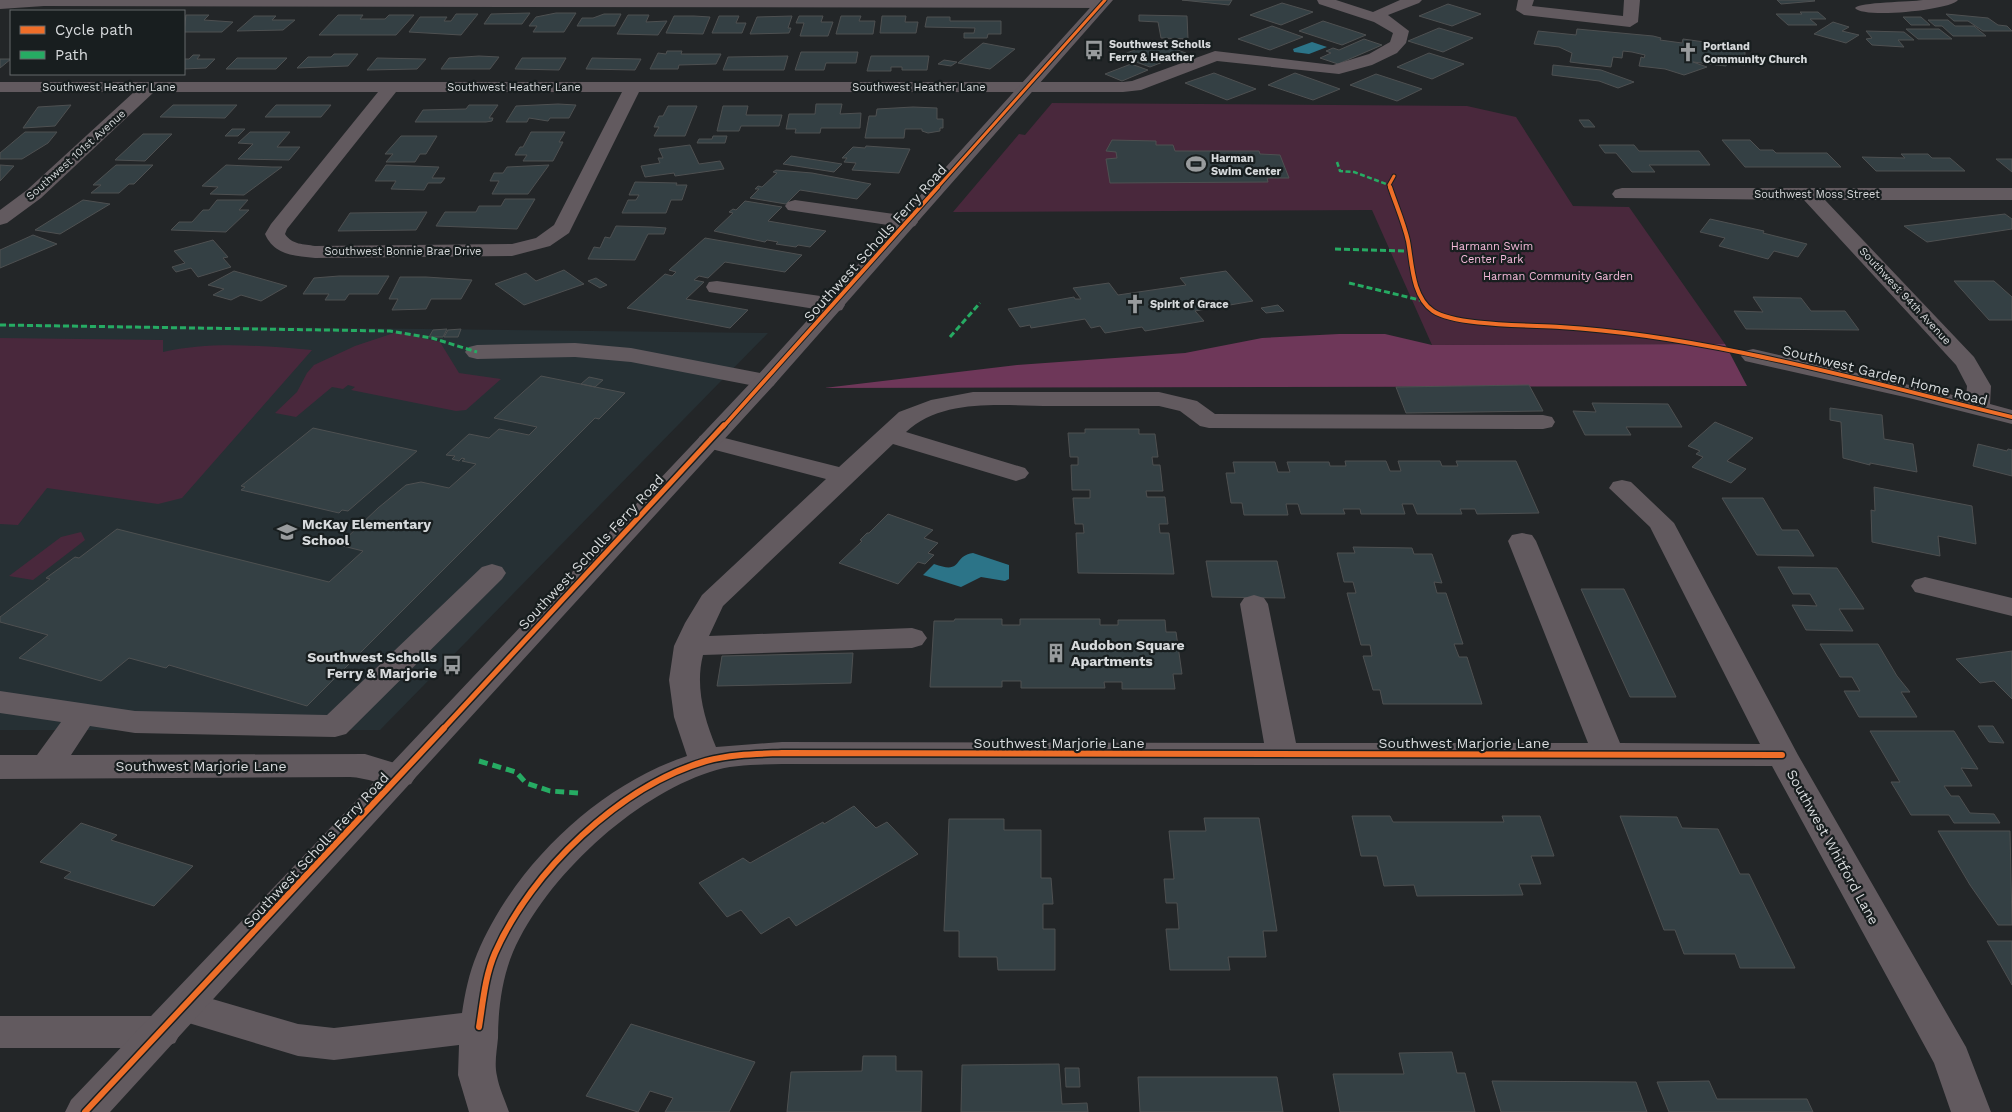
<svg xmlns="http://www.w3.org/2000/svg" width="2012" height="1112" font-family="'Work Sans',sans-serif">
  <rect width="100%" height="100%" fill="#232628"/>
  <path fill="#263034" d="M0 324 768 333 380 730H0Z"/>
  <path fill="#49283c" d="M1052 103 1467 106 1516 117 1573 206 1629 207 1725 344 1432 345 1372 210 953 212 1019 134 1025 135Z
    M397 332 440 342 459 373 501 379 466 410 456 411 351 390 355 387 348 385 343 389 332 387 296 417 275 413 297 392 307 373 314 365 355 346Z
    M0 338 163 340V352C211 341 264 346 312 350L182 498 158 504 47 488 18 525 0 524Z
    M81 532 85 540 33 580 9 576 61 537Z"/>
  <path fill="#6e3759" d="M1339 334H1385L1432 345 1725 344 1747 386 824 388 1017 365 1185 353 1262 338Z"/>
  <path fill="#2c7488" d="M1312 42 1327 47 1309 54 1294 52 1293 49Z
    M973 553 1009 565V579L1005 581 981 577 961 587 923 575 934 564C964 575 952 556 973 553Z"/>
  <path fill="#344044" stroke="#4e5051" d="M1182 0H1232L1229 5Z
    M1777 0H1814L1815 1 1781 4Z
    M1282 3 1313 12 1281 25 1250 15Z
    M1448 4 1481 14 1452 26 1419 16Z
    M1800 12H1818L1826 19H1810L1817 25H1788L1776 14H1802Z
    M530 13 522 24H484L491 14Z
    M556 13H576L564 32H533L537 26H529L536 17Z
    M456 14H478L461 35 409 32 420 17H447L444 21H451Z
    M604 14H621L615 26H577L582 18H593Z
    M1946 14 1988 18 1998 25 2007 26 2012 31H1983L1968 21H1954Z
    M186 15H209L204 20 233 22 222 32H184Z
    M338 15H363L360 19H385L389 15H414L396 35H319Z
    M628 15H649L646 22 667 21 658 35 617 34Z
    M1139 15 1187 16 1188 39 1161 38 1158 22 1139 21Z
    M254 16H276L272 20H295L283 30 237 31Z
    M674 16H694L710 17 703 34 666 33Z
    M719 16H739L736 23H746L742 33H712Z
    M792 16 788 28H791L789 33 750 34 757 17Z
    M799 16H823L821 22H833L828 36H800L804 23H796Z
    M841 16H861L859 21H875L873 34H836Z
    M882 16H906L905 22H918L916 33H880Z
    M927 17H950V21H1001V34H988L987 38H964V33H974L975 28 925 27Z
    M1903 17H1921L1930 25H1911Z
    M1928 20H1948L1955 26H1974L1986 36H1953L1942 26H1935Z
    M1323 21 1366 35 1342 45 1299 31Z
    M1833 22 1849 27 1842 31 1859 35 1846 43 1814 34Z
    M1272 26 1303 37 1270 50 1238 39Z
    M1439 28 1473 38 1443 52 1408 41Z
    M1577 29 1653 36 1661 38 1660 40 1682 43 1683 39 1726 45V48L1745 50V65L1727 63 1726 66 1693 62 1707 67 1684 75 1665 69 1639 66 1641 57 1644 58 1645 55 1632 52 1623 51 1622 58 1613 57 1611 67 1570 62 1572 53 1559 47 1534 44 1538 31 1576 35Z
    M1906 29H1939L1952 39H1918Z
    M1866 31 1904 32 1914 40H1898L1904 47 1872 45 1866 39 1872 38Z
    M1364 39 1382 45 1338 64 1320 58 1331 53 1326 51 1333 48 1339 50Z
    M1155 42 1186 53 1150 67 1119 56Z
    M983 43 1015 49 990 69 958 63Z
    M667 51H682L681 54H721L716 64 679 65 678 69H650L658 53 666 54Z
    M801 52H858L856 63H826L824 70H795Z
    M1429 53 1464 64 1432 79 1397 67Z
    M334 54H358L348 66 297 68 308 57H331Z
    M193 55H200L197 59H215L206 68 184 69V59H189Z
    M479 56 499 57 490 69H441L449 58Z
    M788 56 784 70H723L728 57Z
    M871 56H929L927 70H902V67H891V71H867Z
    M237 58H287L276 69H226Z
    M377 58 426 59 417 69 367 70Z
    M522 58H566L559 70 515 69Z
    M592 58 641 59 635 70 586 69Z
    M0 59H11L0 68Z
    M944 60 957 62 951 66 938 64Z
    M1131 64 1148 70 1122 81 1105 74Z
    M1553 65 1601 70 1634 82 1618 88 1599 81 1552 75Z
    M1214 73 1256 89 1227 100 1185 83Z
    M1295 73 1340 89 1313 100 1268 85Z
    M1376 74 1422 89 1397 101 1350 85Z
    M558 104 576 105 569 118H550L548 121 529 118 527 122H506L516 106Z
    M816 104H842L840 114 861 113 860 128H821L820 133H795L796 129H786L789 114H815Z
    M71 105 55 126 23 128 38 107Z
    M173 105H237L225 118 160 117Z
    M276 105H331L321 117H265Z
    M469 105H498L489 118H493L492 121 486 122H415L423 110 466 109Z
    M668 106H697L685 136H654L659 127H654L659 116H663Z
    M723 106H748L746 115H782L779 126H741L739 131H717Z
    M913 107 937 108V119H943V128H940V131L928 133 922 131V129H905L904 138H865L869 116H876L877 109Z
    M1579 120H1589L1595 127H1584Z
    M232 129H245L238 136H225Z
    M25 132H57L48 143 22 159H0V153Z
    M250 132H290L277 147H300L289 160 238 159 253 144 238 143Z
    M531 132H565L559 142H563L553 161H523L527 155H515L520 147H523Z
    M143 134H172L145 161 115 160Z
    M401 136H437L426 154H420L415 162H386L393 154H385Z
    M713 136H727L725 143H697L699 139H712Z
    M1112 140 1156 141V145H1173L1175 151H1259L1260 154 1280 155 1289 178H1267L1268 182 1110 183 1106 159 1117 158 1116 152 1106 151Z
    M1722 140H1750L1760 150H1773L1776 153H1827L1841 167H1745Z
    M690 145 699 164 720 161 724 169 675 176 674 173 645 177 641 166 660 163 658 158H663L659 149Z
    M1599 145H1634L1639 151H1699L1710 165H1649L1655 172H1632L1616 153H1605Z
    M866 146 881 147 910 149 899 173 852 170 856 163 844 162 847 158H842L853 147 865 148Z
    M1901 154H1928L1932 158H1950L1965 171H1876L1862 157 1905 158Z
    M791 156 842 164 834 172 783 164Z
    M1996 159H2012V172Z
    M0 165 14 166 0 181Z
    M116 165H153L134 184H129L119 193H91L101 185H93Z
    M226 165 272 167H282L244 195 210 194 218 187 202 186Z
    M386 165 439 167 432 178H445L441 183H428L424 190 391 189 396 181H375Z
    M549 165 528 194H492L499 181H490L494 173H503L507 167Z
    M776 170 812 173 871 184 857 199 800 190 786 204 750 198 759 189H755L758 186 762 187 777 173 773 172Z
    M635 182 677 183 676 185H687L682 200H671L666 213H622L628 200H636L639 195H629Z
    M505 199H535L517 229 436 226 445 212H476L479 206H501Z
    M83 200 110 204 60 234 35 230Z
    M217 200H248L239 210H249L226 232 171 230 179 222H192L203 210H209Z
    M745 201 782 207 768 221 826 231 810 247 798 245 796 247 776 244 778 242 767 240 765 242 714 231 733 213 729 212 733 209 736 210Z
    M427 212 416 230 338 231 350 213Z
    M2005 214 2012 219V229L1927 242 1904 226Z
    M1710 219 1764 231 1763 233 1807 244 1798 257 1774 251 1768 259 1719 246 1725 238 1700 232Z
    M616 226 652 227 666 228 664 234H648L635 260 588 259 594 247 600 248 605 237 610 238Z
    M33 235 57 244 0 268V250Z
    M705 238 802 255 785 272 725 262 708 278 699 276 694 280 704 282 686 299 748 310 730 328 627 308 665 274 672 276 676 272 669 270Z
    M213 240 228 257 223 258 231 267 198 277 191 268 176 272 172 267 185 263 174 251Z
    M564 270 584 284 524 305 495 284 526 273 536 281Z
    M234 271 287 286 261 301 241 295 231 300 213 295 224 289 208 285Z
    M1226 271 1253 301 1195 311 1204 321 1145 331 1142 327 1105 333 1100 326 1091 328 1085 319 1031 328 1030 325 1020 327 1008 309 1074 297 1075 299H1081L1073 288 1109 283 1118 295 1186 285 1180 278Z
    M339 276H389L378 294H349L345 300H325L329 294H303L314 278Z
    M400 277H426L472 280 461 299H431L426 309 392 310 398 299H389Z
    M596 278 607 285 600 288 588 281Z
    M1954 281H1994L2012 297V320H1989Z
    M1753 297 1801 298 1811 311H1845L1859 330 1746 329 1734 311 1763 312Z
    M1278 305 1284 311 1266 313 1261 308Z
    M447 329 443 337H429L433 330Z
    M461 329 458 337H444L448 330Z
    M541 376 625 393 599 419 595 418 307 706 169 665 166 668 129 658 101 681 19 658 48 635 0 622V617L50 579 46 578 75 557 79 558 117 529 329 582 363 551 339 545 378 508 406 485 421 482 449 488 476 464 462 461 465 459 462 458 459 461 452 459 455 456 446 455 469 434 489 438 499 429 529 435 537 427 494 418Z
    M589 377 603 380 595 387 581 384Z
    M1529 385 1543 411 1406 413 1396 387Z
    M1592 403 1668 404 1682 427H1626L1631 435H1585L1573 411 1596 412Z
    M1830 408 1882 415 1884 439 1913 444 1917 472 1870 463V465L1843 458 1841 422 1830 420Z
    M1715 422 1753 438 1727 461 1746 469 1731 483 1692 467 1703 457 1696 454 1700 451 1688 446Z
    M313 428 417 451 348 511 342 510 339 513 241 490 245 487 241 486Z
    M1085 429H1139V434H1155L1158 457H1152L1153 465H1160L1163 491H1146L1147 497H1165L1168 524H1159L1160 533H1169L1174 574 1078 573 1076 533H1084L1083 524H1075L1073 498H1090V490H1072L1071 465H1078V457H1070L1068 433H1085Z
    M1978 444 2007 451 2008 449 2012 450V476L1973 466Z
    M1345 461H1386L1390 471H1401L1398 461H1440L1442 466H1458L1456 461H1516L1539 513 1477 514 1475 509H1460L1462 514H1417L1413 504H1402L1405 514H1361L1360 509H1343L1345 514H1301L1298 504H1286L1288 515H1244L1242 503H1231L1226 473H1235L1233 462H1275L1278 472H1290L1287 462H1329L1330 466H1346Z
    M1874 487 1972 506 1976 544 1938 536 1940 556 1872 542 1871 510 1875 511Z
    M1722 498H1763L1782 530H1798L1814 556 1757 555Z
    M888 514 933 530 924 538 938 543 928 553 934 555 925 564 918 562 898 584 839 563 862 541 860 540 867 533H869Z
    M1353 547 1412 548 1414 554H1432L1442 583 1434 582 1437 593H1446L1463 644H1454L1459 657H1467L1482 704H1383L1380 690H1373L1363 656H1372L1370 645H1361L1347 593H1356L1353 582H1344L1337 553H1355Z
    M1206 561H1277L1285 598 1212 597Z
    M1778 567 1837 568 1864 609H1839L1853 631 1806 630 1792 605 1817 606 1810 594H1793Z
    M1581 589H1624L1676 697H1630Z
    M955 619H1002V625H1020V619H1100V625H1118V620H1165L1166 632H1176L1182 674H1173L1175 689H1122V682H1104L1105 688H1021V681H1002V687H930L934 621H954Z
    M1820 644H1878L1897 676 1910 692H1901L1917 717H1859L1844 691H1860L1852 677H1840Z
    M2012 651V699L1994 681 1980 683 1956 659Z
    M853 653 851 683 717 686 722 656Z
    M1978 726H1993L2004 743 1989 742Z
    M1870 731H1954L1978 769 1961 768 1972 786H1944L1951 796H1959L1970 813 1994 814 2000 823H1954L1949 815H1911L1891 782H1900Z
    M854 806 876 828 887 822 918 854 796 926 789 917 761 934 741 910 727 917 699 883 743 858 750 863 823 822 824 824Z
    M1352 816H1390L1393 822H1504L1502 816H1540L1554 856H1531L1541 884H1519L1523 895 1417 896 1414 885 1384 886 1377 856H1361Z
    M1620 816 1677 817 1682 828 1718 829 1740 874H1749L1795 968H1740L1735 954H1684L1675 930H1664Z
    M1204 818H1259L1277 931H1263L1266 957H1228L1230 970H1170L1166 929H1179L1177 903H1166L1164 879H1174L1169 831H1206Z
    M949 819H1004V830H1041V878H1051L1053 904H1043V929H1055V970H998L997 957H959V931H944Z
    M81 823 117 835 111 840 193 866 154 906 64 878 71 872 40 862Z
    M1938 831H2010L2012 925H1998L1970 885Z
    M1987 941H2012V985Z
    M631 1024 755 1062 729 1112H665L673 1098 650 1091 638 1112 586 1096Z
    M1452 1052 1457 1073H1465L1475 1112H1340L1333 1074H1404L1399 1053Z
    M863 1056H896V1071H922L921 1112H787L791 1072 862 1071Z
    M1059 1064 1062 1104 1087 1103 1088 1112H961L962 1065Z
    M1065 1068H1079L1080 1087H1066Z
    M1138 1077H1277L1283 1112H1140Z
    M1492 1081 1636 1082 1647 1112H1501Z
    M1709 1081 1717 1099H1807L1813 1112H1669L1657 1082Z"/>
  <g fill="none" stroke-linecap="round" stroke-linejoin="round">
    <path fill="#625a5f" fill-rule="evenodd" d="M0 0H1108L1110 3 1102 8 44 6 0 9Z
      M1317 0H1336L1373 12 1400 0H1422L1419 3 1388 15 1409 31 1406 43 1397 53 1372 65 1339 74 1217 61 1141 90 1123 92H639L569 233 550 246 512 256 315 258C295 256 274 255 265 234L271 224 378 92H154L41 198 7 223 0 225V210L27 190 134 92H0V82H1123L1132 81 1215 51 1333 65 1369 54 1390 42 1393 33 1374 22 1319 4ZM396 92H622L554 225 536 238 512 244 315 246C304 244 292 245 285 234L287 229Z
      M1518 0H1534L1532 6 1623 16 1624 0H1640L1638 22 1630 27 1524 15 1516 10Z
      M1923 0H1958C1951 10 1863 19 1855 8 1859 2 1911 2 1923 0Z
      M1622 188H2012V200H1825L1974 357 1991 386 1990 404 2012 410V424L1909 398 1745 361 1741 356 1745 351 1753 349 1966 398 1967 386 1956 365 1804 200 1615 198 1612 194 1615 190Z
      M795 200 908 216 915 218 918 222 915 226 908 228 788 210 785 206 788 202Z
      M717 281 834 298 842 300 845 305 842 310 834 312 709 292 706 287 709 282Z
      M575 343 631 348 765 374 773 376 777 381 773 386 765 388 631 362 575 357 477 359 469 357 465 352 469 347 477 345Z
      M973 392H1159L1197 401 1215 414 1543 415 1552 417 1555 422 1552 427 1543 429 1209 428 1200 426 1180 411 1159 406C1123 406 1088 406 1052 406 1005 406 943 397 906 432L1025 468 1029 473 1025 478 1016 481 893 444 723 606 709 636 912 628 922 631 927 638 922 645 912 648 703 655C695 686 704 718 716 747L782 742 1264 743 1240 604 1244 598 1254 595 1264 598 1268 604 1296 743H1588L1508 541 1512 535 1522 533 1532 535 1536 541 1620 743 1760 744 1650 527 1609 488 1613 482 1622 480 1631 482 1674 523 1798 755 1966 1047 1991 1112H1951L1934 1063 1772 766 782 764C759 765 733 764 710 772 633 797 546 877 513 952 502 978 498 1010 498 1038 497 1050 494 1064 497 1076 499 1088 505 1100 509 1112H469L458 1075 459 1045 334 1060 298 1056 172 1018 166 1007 172 996 185 991 298 1024 334 1028 462 1013C465 993 469 973 477 954 514 866 597 786 687 756L674 717 669 680 674 646 685 623 702 595 826 479 700 446 697 441 700 436 709 434 839 467 899 412 931 400Z
      M492 564 502 567 506 573 502 579 346 734 335 737 135 733 90 726 71 755 365 754 411 768 416 776 411 784C392 790 371 778 350 777L0 779V755H37L61 722 0 713V691L135 711 327 715 482 567Z
      M1925 577 2012 598V616L1915 592 1911 586 1915 580Z
      M0 1016H162L175 1021 181 1032 175 1043 162 1048H0Z"/>
    <path fill="#625a5f" fill-rule="evenodd" d="M1097 0H1113L773 386 110 1112H65L71 1100 356 801 757 376Z"/>
    <path stroke="#26ab63" stroke-width="2.5" stroke-dasharray="5 2.5" stroke-linecap="butt" d="M1337 162 1340 171 1354 172 1389 185"/>
    <path stroke="#26ab63" stroke-width="3" stroke-dasharray="6 3" stroke-linecap="butt" d="M1335 249 1408 251
      M1349 283 1424 301
      M0 325 390 331 432 338 477 352
      M950 337 980 303"/>
    <path stroke="#26ab63" stroke-width="5" stroke-dasharray="9 5" stroke-linecap="butt" d="M479 761 516 772 526 783 550 791 578 793"/>
    <defs>
      <path id="cycleway-far3" d="M937 188 1105 0
        M1390 188 1389 185 1394 176"/>
      <path id="cycleway-far2" d="M1390 187C1396 205 1404 223 1408 241 1412 262 1412 297 1433 311 1455 326 1530 325 1560 327 1709 336 1866 382 2012 417
        M723 427 938 187"/>
      <path id="cycleway-far1" d="M443 729 724 425"/>
      <path id="cycleway" d="M479 1027C483 1002 485 976 495 953 531 871 620 786 706 761 731 754 757 754 782 753L1782 755
        M85 1112 444 728"/>
    </defs>
    <use href="#cycleway-far3" stroke="#181e1f" stroke-width="5"/>
    <use href="#cycleway-far2" stroke="#181e1f" stroke-width="6"/>
    <use href="#cycleway-far1" stroke="#181e1f" stroke-width="8"/>
    <use href="#cycleway" stroke="#181e1f" stroke-width="9"/>
    <use href="#cycleway-far3" stroke="#ee6e29" stroke-width="3"/>
    <use href="#cycleway-far2" stroke="#ee6e29" stroke-width="4"/>
    <use href="#cycleway-far1" stroke="#ee6e29" stroke-width="5"/>
    <use href="#cycleway" stroke="#ee6e29" stroke-width="6"/>
  </g>
  <defs>
    <symbol id="bus-bare" viewBox="-9 -9 18 18"><path d="M-5-6H5V4H4V6H2V4H-2V6H-4V4H-5ZM-3.5-4V0h7V-4ZM-3.5 1.2v1.5H-2V1.2ZM2 1.2v1.5H3.5V1.2Z" fill="#989b9d" stroke="#181e1f" stroke-width="2.5" paint-order="stroke"/></symbol>
    <symbol id="church-bare" viewBox="-9 -9 18 18"><path d="M-1.2-6h2.4v3.5h3.3v2.4h-3.3V6h-2.4V-.1h-3.3v-2.4h3.3Z" fill="#989b9d" stroke="#181e1f" stroke-width="2.5" paint-order="stroke"/></symbol>
    <symbol id="stadium-bare" viewBox="-9 -9 18 18"><path d="M0-5a6.5 5 0 1 0 0 10a6.5 5 0 1 0 0-10ZM-3.5-1.8h7v3.6h-7Z" fill="#989b9d" stroke="#181e1f" stroke-width="2.5" paint-order="stroke"/></symbol>
    <symbol id="school-bare" viewBox="-9 -9 18 18"><path d="M0-5L7-2L0 1L-7-2ZM-4 1L0 2.5L4 1V4Q0 6-4 4Z" fill="#989b9d" stroke="#181e1f" stroke-width="2.5" paint-order="stroke"/></symbol>
    <symbol id="building-bare" viewBox="-9 -9 18 18"><path d="M-4-6H4V6H1V3H-1V6H-4ZM-2.5-4.3h1.7v1.8h-1.7ZM.8-4.3h1.7v1.8H.8ZM-2.5-1h1.7V.8h-1.7ZM.8-1h1.7V.8H.8Z" fill="#989b9d" stroke="#181e1f" stroke-width="2.5" paint-order="stroke"/></symbol>
  </defs>
  <g fill-rule="evenodd">
    <use href="#bus-bare" x="1080" y="36" width="28" height="28"/>
    <use href="#church-bare" x="1674" y="38" width="28" height="28"/>
    <use href="#stadium-bare" x="1182" y="150" width="28" height="28"/>
    <use href="#church-bare" x="1121" y="290" width="28" height="28"/>
    <use href="#school-bare" x="273" y="518" width="28" height="28"/>
    <use href="#building-bare" x="1042" y="639" width="28" height="28"/>
    <use href="#bus-bare" x="438" y="651" width="28" height="28"/>
  </g>
  <g text-anchor="middle" dominant-baseline="central" stroke-width="4.5" stroke-linejoin="round" paint-order="stroke">
    <g font-size="11" font-weight="bold" fill="#d7dadc" stroke="#181e1f" text-anchor="start">
      <text x="1109" y="44">Southwest Scholls<tspan x="1109" dy="13">Ferry &amp; Heather</tspan></text>
      <text x="1703" y="46">Portland<tspan x="1703" dy="13">Community Church</tspan></text>
      <text x="1211" y="158">Harman<tspan x="1211" dy="13">Swim Center</tspan></text>
      <text x="1150" y="304">Spirit of Grace</text>
    </g>
    <g font-size="11" fill="#d7dadc" stroke="#181e1f">
      <text x="109" y="87">Southwest Heather Lane</text>
      <text x="514" y="87">Southwest Heather Lane</text>
      <text x="919" y="87">Southwest Heather Lane</text>
      <text transform="translate(76 155) rotate(-42)">Southwest 101st Avenue</text>
      <text x="1817" y="194">Southwest Moss Street</text>
      <text x="403" y="251">Southwest Bonnie Brae Drive</text>
      <text transform="translate(1905 296) rotate(47)">Southwest 94th Avenue</text>
    </g>
    <g font-size="11" fill="#f6bbdb" stroke="#181e1f">
      <text x="1492" y="246">Harmann Swim<tspan x="1492" dy="13">Center Park</tspan></text>
      <text x="1558" y="276">Harman Community Garden</text>
    </g>
    <g font-size="14" fill="#d7dadc" stroke="#181e1f">
      <text transform="translate(875 243) rotate(-48)">Southwest Scholls Ferry Road</text>
      <text transform="translate(1885 375) rotate(14)">Southwest Garden Home Road</text>
      <text transform="translate(591 552) rotate(-47)">Southwest Scholls Ferry Road</text>
      <text x="1059" y="743">Southwest Marjorie Lane</text>
      <text x="1464" y="743">Southwest Marjorie Lane</text>
      <text x="201" y="766">Southwest Marjorie Lane</text>
      <text transform="translate(1833 847) rotate(61)">Southwest Whitford Lane</text>
      <text transform="translate(316 850) rotate(-47)">Southwest Scholls Ferry Road</text>
    </g>
    <g font-size="14" font-weight="bold" fill="#d7dadc" stroke="#181e1f" text-anchor="start">
      <text x="302" y="524">McKay Elementary<tspan x="302" dy="16">School</tspan></text>
      <text x="1071" y="645">Audobon Square<tspan x="1071" dy="16">Apartments</tspan></text>
      <text x="437" y="657" text-anchor="end">Southwest Scholls<tspan x="437" dy="16">Ferry &amp; Marjorie</tspan></text>
    </g>
  </g>
  <rect x="10" y="10" width="175" height="65" fill="#181e1f" stroke="#64696b"/>
  <rect x="20" y="26" width="25" height="8" fill="#ee6e29" stroke="#64696b"/>
  <text x="55" y="35" font-size="15" fill="#d7dadc">Cycle path</text>
  <rect x="20" y="51" width="25" height="8" fill="#26ab63" stroke="#64696b"/>
  <text x="55" y="60" font-size="15" fill="#d7dadc">Path</text>
</svg>
